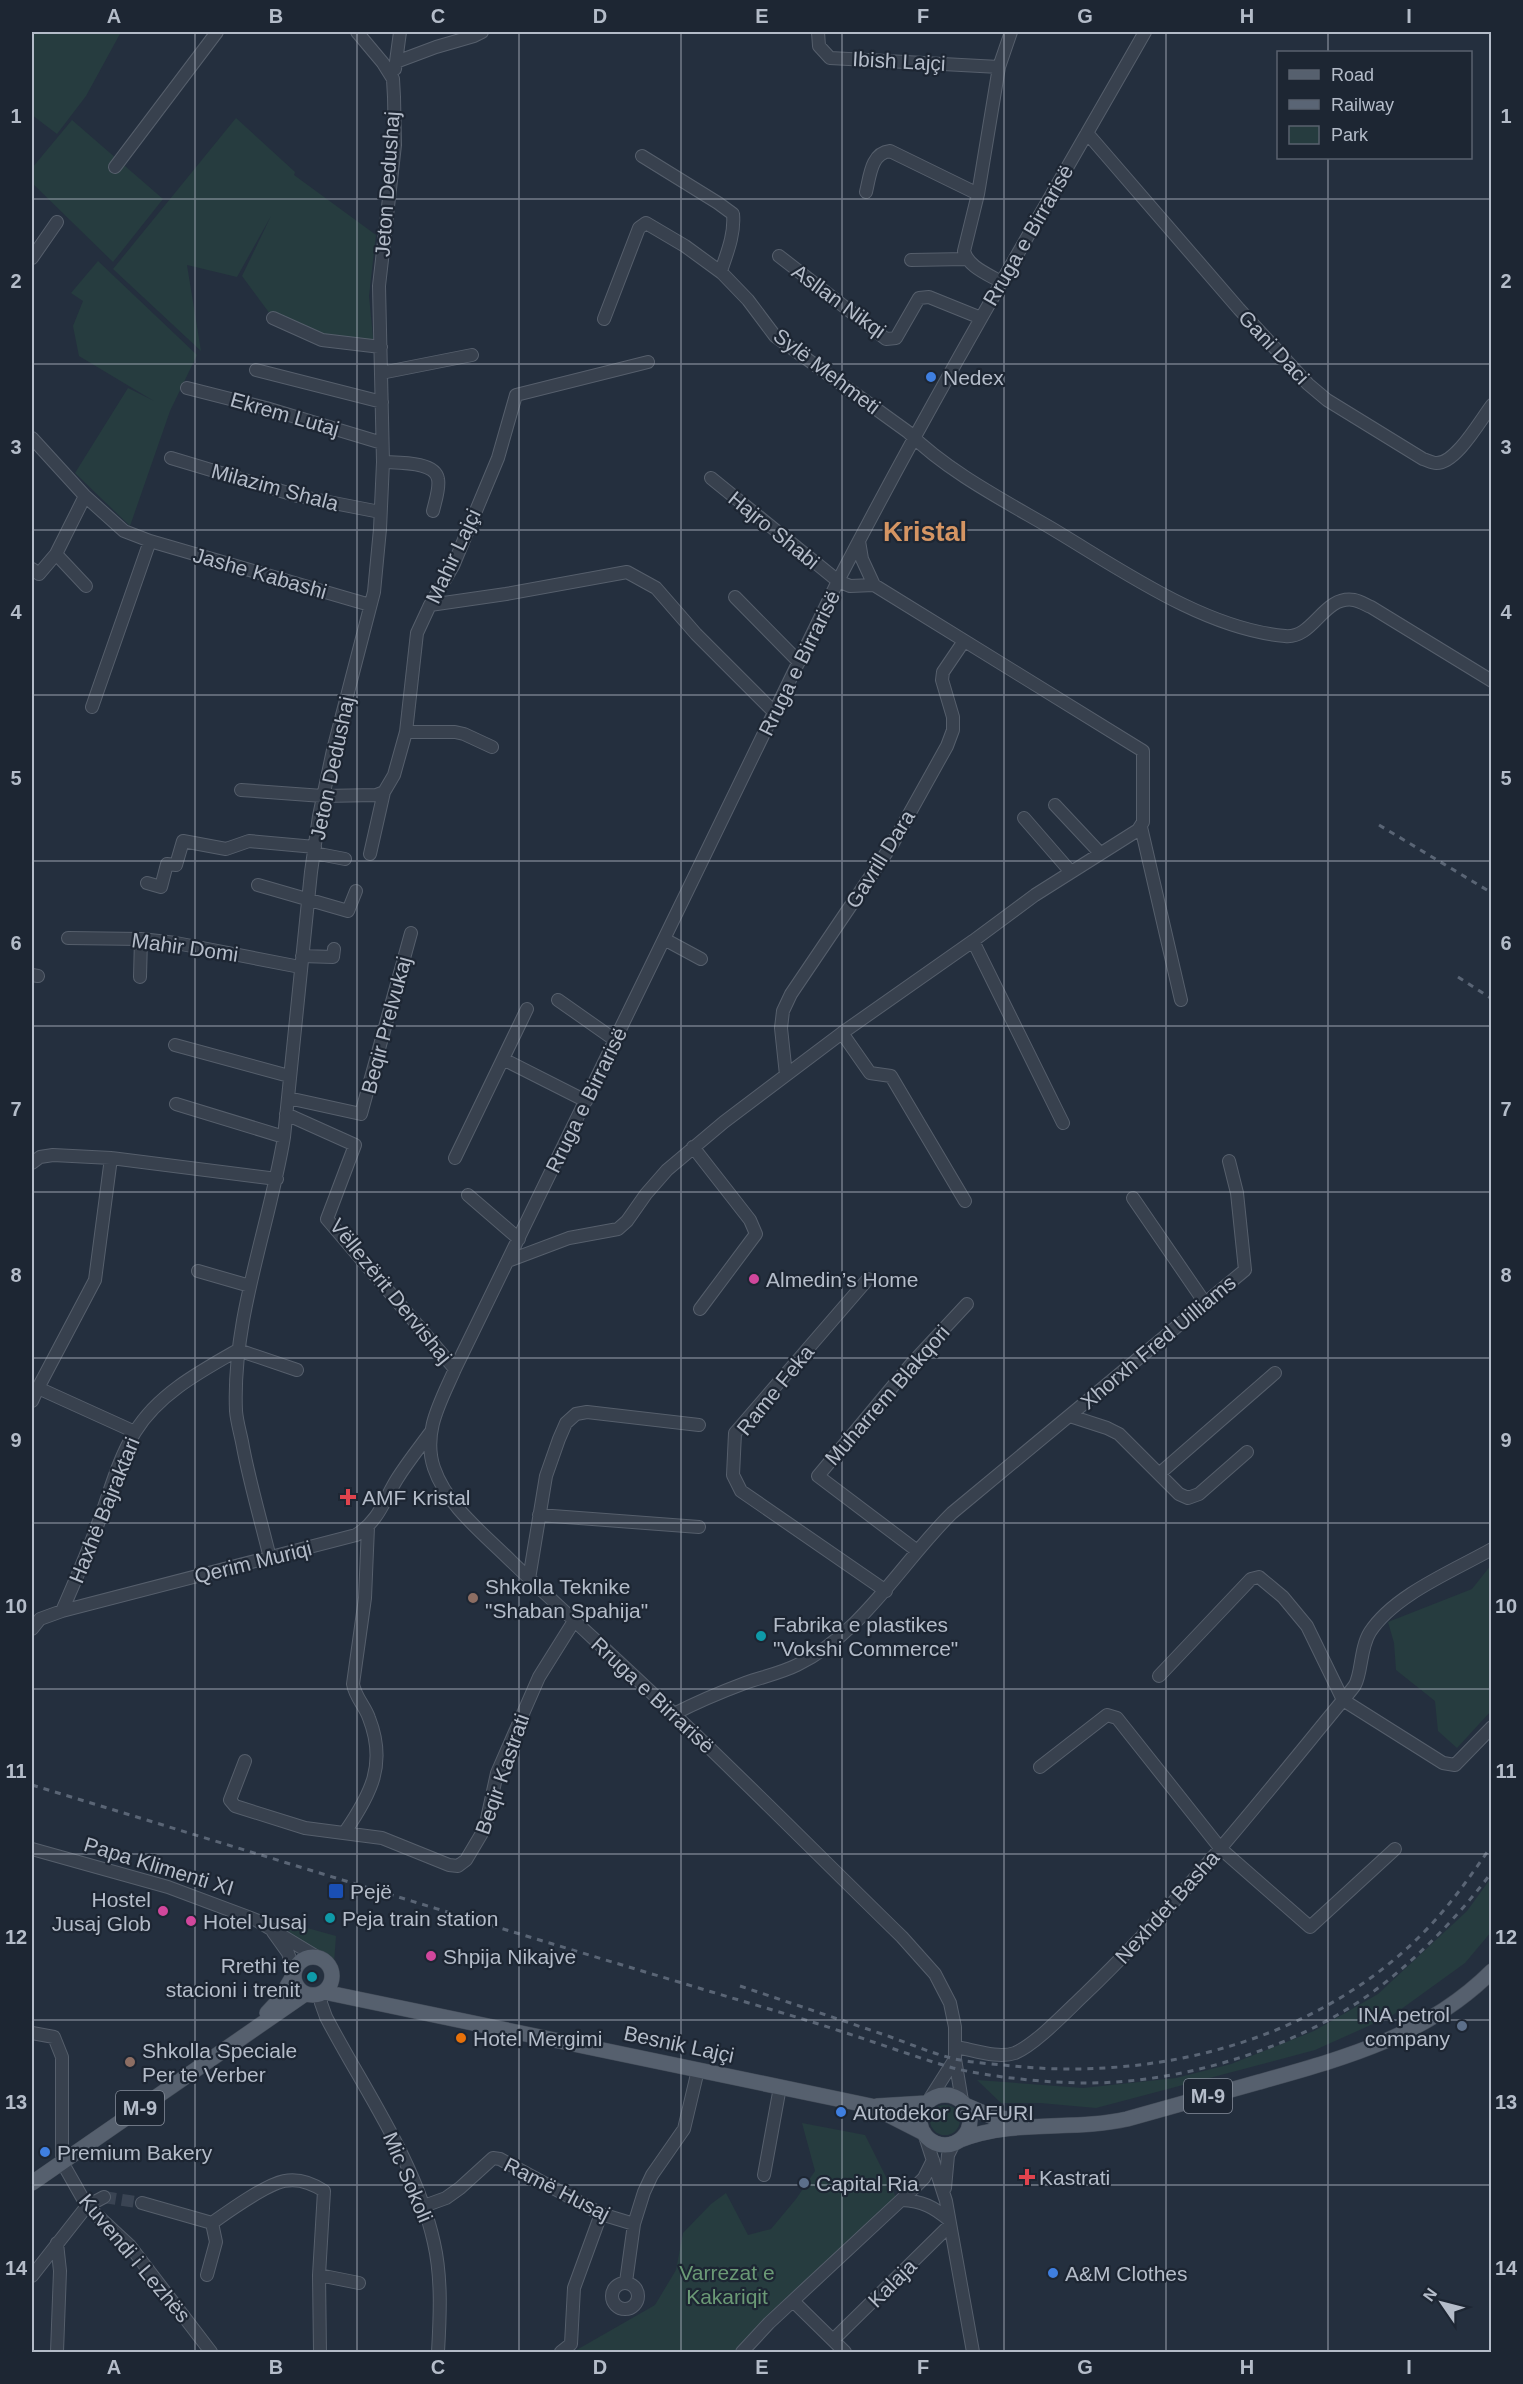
<svg xmlns="http://www.w3.org/2000/svg" width="1523" height="2384" font-family="Arial,sans-serif">
  <rect width="100%" height="100%" fill="#242f3e"/>
  <path fill="#263c3f" d="M32 32H121L86 96 57 134 32 115Z
    M236 118 295 172 294 175 376 235 369 296 374 347 344 341 273 318 242 276 271 216 237 277 187 265 201 351 113 269Z
    M72 120 163 199 113 262 32 183V168Z
    M98 261 197 355 170 411 130 526 75 473 128 388 154 401 79 356 73 326 83 301 71 293Z
    M1491 1565V1711L1457 1748 1438 1731 1435 1701 1396 1670 1394 1643 1388 1622 1472 1589Z
    M1491 1878V1932L1465 1963 1393 2015 1315 2050 1096 2108 1040 2103H1001L977 2080 1083 2088 1176 2078 1231 2064 1314 2031 1378 1994 1467 1911Z
    M300 1926 336 1936 334 1963 287 1933 292 1928Z
    M930 2120a15 15 0 1 1 30 0a15 15 0 1 1-30 0Z
    M802 2123 865 2135 896 2197 750 2335 734 2352H573L655 2305 676 2270 683 2233 711 2204 726 2193 748 2235 771 2229 796 2199 815 2171Z"/>
  <g fill="none" stroke-linecap="round" stroke-linejoin="round">
    <path stroke="#3a4453" stroke-width="12" stroke-dasharray="12 6" stroke-linecap="butt" d="M104 2197 142 2203"/>
    <defs>
      <path id="minor" d="M818 32 819 46 830 58 999 67
        M396 62 436 47 474 36 482 32
        M395 69 400 32
        M1087 133 1239 309 1308 384 1327 400 1423 459C1427 460 1432 463 1436 463 1456 464 1481 419 1492 405
        M642 156 718 203 733 214C735 234 727 253 721 271
        M115 167 217 32
        M866 192C870 176 871 153 890 151L978 194
        M779 256 886 339 896 338 919 298 929 297 981 318
        M32 258 57 222
        M911 260 966 259
        M1001 282C988 274 968 267 964 251L978 194 999 67 1011 32
        M273 318 322 340 381 347
        M604 319 639 228 646 223 685 246 722 273 748 300 775 336 908 432C947 471 1003 500 1051 528 1120 569 1204 629 1285 636 1314 639 1323 595 1354 600 1360 601 1366 605 1371 607L1492 681
        M256 370 382 402
        M381 373 472 355
        M187 388 266 408 382 443
        M32 438 85 496 124 531 150 541
        M171 458 298 496 380 512
        M383 462C397 463 435 461 438 479 440 488 435 502 433 511
        M859 541 862 559 874 585
        M56 554 86 586
        M32 569 39 574 56 554 85 496
        M735 597 799 662
        M430 605 506 594 627 572 656 588 696 634 775 713
        M92 707 150 541 370 605
        M406 732H455L464 734 492 747
        M241 790 323 796 376 795 384 792 394 775 406 732 417 633 430 605 453 566 498 458 516 395 648 362
        M1055 805 1100 853
        M1024 818 1070 871
        M1141 827 1181 1000
        M314 853 345 859
        M370 854 384 792
        M147 883 161 887 167 864 176 865 183 841 226 849 249 841 315 847
        M258 885 348 911 356 891
        M68 938 141 939 176 943 300 967
        M664 939 701 959
        M973 941 1063 1123
        M302 956 333 957 334 949
        M32 975 38 976
        M140 977 141 939
        M558 1000 615 1040
        M842 1033 870 1073 891 1076 965 1201
        M175 1045 289 1076
        M503 1059 586 1101
        M786 1075 781 1028 783 1011 791 994 893 843 947 746 953 730V717L942 680 943 672 964 641
        M288 1098 361 1114 411 933
        M176 1104 284 1137
        M286 1114 355 1145 327 1219 455 1369
        M693 1147 750 1220 756 1234 700 1309
        M455 1158 527 1009
        M32 1163 40 1157 53 1155 111 1158 277 1179
        M468 1195 519 1239
        M1133 1198 1205 1303
        M508 1261 569 1238 618 1229 627 1221 646 1194 667 1170 724 1122 842 1033 973 941 1035 895 1138 830 1143 822V751L874 585 850 586 838 581 711 478
        M198 1271 250 1286
        M868 1279 735 1433 733 1475 741 1491 886 1591
        M38 1388 95 1280 111 1158
        M32 1401 38 1388 135 1432
        M1070 1416 1107 1428 1119 1434 1179 1494 1188 1498 1199 1494 1247 1452
        M1159 1474 1275 1373
        M539 1515 699 1527
        M916 1550 818 1476 913 1362 967 1304
        M270 1558C261 1521 250 1484 243 1447 241 1435 237 1423 236 1411 232 1318 269 1228 284 1137L311 872 319 816 333 750 374 592 380 529 383 462 379 286 395 145 394 97 393 79 383 63 357 32
        M529 1579 546 1476 559 1439 566 1423 576 1414 587 1412 699 1425
        M62 1611C75 1581 88 1552 99 1521 110 1492 118 1459 135 1432 158 1394 201 1371 238 1350L297 1370
        M32 1629 40 1619 62 1611 356 1535C379 1521 384 1500 397 1479 407 1463 419 1448 430 1433
        M1159 1676 1251 1579 1259 1577 1283 1597 1307 1626 1343 1700
        M1343 1700 1443 1763 1455 1765 1492 1727
        M674 1714C697 1702 721 1692 745 1683 762 1677 781 1673 797 1665 864 1632 901 1563 952 1513L1245 1270 1237 1193 1229 1161
        M245 1761 230 1800 235 1806 305 1828 382 1838 449 1865 458 1866 466 1860 485 1828 497 1773 539 1677 574 1621
        M1040 1767 1107 1715 1117 1718 1221 1849 1310 1927 1395 1849
        M345 1832C371 1794 387 1764 369 1718 365 1706 355 1697 353 1684L365 1598 368 1527
        M32 1849 168 1887 256 1920 317 1957
        M273 1932 288 1953 294 1971
        M321 1994V2003L326 2017C364 2090 416 2161 434 2243 442 2278 440 2317 438 2352
        M32 2033 54 2037 62 2057V2162L87 2206 130 2246 211 2352
        M956 2047C974 2050 998 2059 1015 2053 1036 2044 1067 2011 1084 1995 1179 1904 1260 1801 1343 1700 1347 1695 1351 1691 1355 1685 1362 1672 1360 1648 1370 1632 1394 1595 1453 1571 1492 1549
        M929 2100 955 2059
        M962 2101 955 2059V2027L950 2003 935 1974 902 1937C826 1863 751 1787 674 1714 621 1663 565 1613 512 1562 484 1534 447 1506 434 1468 422 1432 441 1401 455 1369L838 581C934 395 1041 214 1145 32
        M925 2136 946 2201 973 2352
        M764 2175 780 2087
        M945 2188 948 2155 954 2143
        M902 2200C922 2201 934 2207 949 2220
        M142 2203 212 2223
        M424 2206 446 2198 460 2188 493 2158 500 2159 601 2214 634 2224
        M212 2223C229 2211 265 2185 284 2181 299 2178 312 2183 324 2191L319 2275 320 2352
        M57 2243 60 2271 57 2352
        M207 2275 216 2242 212 2223
        M319 2275 359 2283
        M32 2276 87 2206 104 2197
        M626 2282 634 2224 644 2192 652 2175 684 2129 698 2070
        M612 2296a13 13 0 1 1 26 0a13 13 0 1 1-26 0Z
        M793 2301 845 2352
        M833 2340 950 2225
        M561 2352 571 2344 574 2288 601 2214
        M742 2352 769 2323 914 2188 924 2178 933 2160"/>
      <path id="major" d="M294 1976a19 19 0 1 1 38 0a19 19 0 1 1-38 0Z
        M324 1992 871 2106 924 2133
        M267 2013 279 2000 293 1976
        M920 2120a25 25 0 1 1 50 0a25 25 0 1 1-50 0Z
        M965 2105 993 2117 1023 2121
        M877 2106 926 2103
        M960 2140C1013 2119 1073 2131 1127 2119 1171 2107 1215 2094 1259 2082 1345 2058 1427 2036 1492 1971
        M32 2183 305 1994"/>
    </defs>
    <use href="#minor" stroke="#565f6c" stroke-width="14"/>
    <use href="#major" stroke="#414a57" stroke-width="16"/>
    <use href="#minor" stroke="#38414e" stroke-width="12"/>
    <use href="#major" stroke="#56606e" stroke-width="15"/>
    <path stroke="#5a6575" stroke-width="3" stroke-dasharray="6 6" stroke-linecap="butt" d="M1379 825 1492 893
      M1458 977 1492 999
      M32 1785C258 1854 485 1924 712 1992 755 2005 798 2017 840 2031 878 2043 915 2057 953 2068 989 2077 1049 2083 1087 2083 1186 2083 1304 2046 1382 1985 1424 1952 1460 1914 1492 1872
      M740 1986C788 2002 835 2018 882 2034 906 2042 930 2053 955 2059 974 2063 994 2064 1013 2066 1158 2081 1317 2040 1422 1934 1449 1907 1470 1877 1492 1845"/>
  </g>
  <path fill="none" stroke="#b4bcc9" stroke-width="1.5" stroke-opacity="0.55" d="M195 32V2352M357 32V2352M519 32V2352M681 32V2352M842 32V2352M1004 32V2352M1166 32V2352M1328 32V52M1328 158V2352M32 199H1492M32 364H1492M32 530H1492M32 695H1492M32 861H1492M32 1026H1492M32 1192H1492M32 1358H1492M32 1523H1492M32 1689H1492M32 1854H1492M32 2020H1492M32 2185H1492"/>
  <g fill="#3f7fe0" stroke="#1d2633" stroke-width="2">
    <circle cx="931" cy="377" r="6"/>
    <circle cx="841" cy="2112" r="6"/>
    <circle cx="45" cy="2152" r="6"/>
    <circle cx="1053" cy="2273" r="6"/>
  </g>
  <g fill="#d1479c" stroke="#1d2633" stroke-width="2">
    <circle cx="754" cy="1279" r="6"/>
    <circle cx="163" cy="1911" r="6"/>
    <circle cx="191" cy="1921" r="6"/>
    <circle cx="431" cy="1956" r="6"/>
  </g>
  <g fill="#e0444e" stroke="#1d2633" stroke-width="2">
    <path d="M345 1488h6v6h6v6h-6v6h-6v-6h-6v-6h6z"/>
    <path d="M1024 2168h6v6h6v6h-6v6h-6v-6h-6v-6h6z"/>
  </g>
  <g fill="#8d6e63" stroke="#1d2633" stroke-width="2">
    <circle cx="473" cy="1598" r="6"/>
    <circle cx="130" cy="2062" r="6"/>
  </g>
  <g fill="#0f9aa8" stroke="#1d2633" stroke-width="2">
    <circle cx="761" cy="1636" r="6"/>
    <circle cx="330" cy="1918" r="6"/>
    <circle cx="312" cy="1977" r="6"/>
  </g>
  <rect fill="#1a4fb4" stroke="#1d2633" stroke-width="2" x="328" y="1883" width="16" height="16" rx="3"/>
  <g fill="#5c6f8a" stroke="#1d2633" stroke-width="2">
    <circle cx="1462" cy="2026" r="6"/>
    <circle cx="804" cy="2183" r="6"/>
  </g>
  <circle fill="#e8710a" stroke="#1d2633" stroke-width="2" cx="461" cy="2038" r="6"/>
  <g text-anchor="middle" dominant-baseline="central" stroke-width="4.5" stroke-linejoin="round" paint-order="stroke">
    <g fill="#1d2633" stroke="#878f9c" stroke-width="1.5">
      <rect x="1184" y="2079" width="48" height="34" rx="4.5"/>
      <rect x="116" y="2091" width="48" height="34" rx="4.5"/>
    </g>
    <g font-size="20" font-weight="bold" fill="#b4bcc9">
      <text x="1208" y="2096">M-9</text>
      <text x="140" y="2108">M-9</text>
    </g>
    <g font-size="21" fill="#b4bcc9" stroke="#1d2633">
      <text transform="translate(899 61) rotate(3)">Ibish Lajçi</text>
      <text transform="translate(387 184) rotate(-86)">Jeton Dedushaj</text>
      <text transform="translate(1028 235) rotate(-60)">Rruga e Birrarisë</text>
      <text transform="translate(839 301) rotate(36)">Asllan Nikqi</text>
      <text transform="translate(1274 347) rotate(47)">Gani Daci</text>
      <text transform="translate(827 371) rotate(37)">Sylë Mehmeti</text>
      <text transform="translate(285 414) rotate(16)">Ekrem Lutaj</text>
      <text transform="translate(275 487) rotate(15)">Milazim Shala</text>
      <text transform="translate(774 530) rotate(39)">Hajro Shabi</text>
      <text transform="translate(453 556) rotate(-65)">Mahir Lajçi</text>
      <text transform="translate(260 573) rotate(16)">Jashe Kabashi</text>
      <text transform="translate(799 663) rotate(-64)">Rruga e Birrarisë</text>
      <text transform="translate(332 768) rotate(-78)">Jeton Dedushaj</text>
      <text transform="translate(880 859) rotate(-58)">Gavrill Dara</text>
      <text transform="translate(185 947) rotate(8)">Mahir Domi</text>
      <text transform="translate(386 1025) rotate(-75)">Beqir Prelvukaj</text>
      <text transform="translate(586 1100) rotate(-64)">Rruga e Birrarisë</text>
      <text transform="translate(391 1291) rotate(51)">Vëllezërit Dervishaj</text>
      <text transform="translate(1158 1342) rotate(-40)">Xhorxh Fred Uilliams</text>
      <text transform="translate(775 1390) rotate(-51)">Rame Feka</text>
      <text transform="translate(887 1395) rotate(-49)">Muharrem Blakqori</text>
      <text transform="translate(104 1510) rotate(-68)">Haxhë Bajraktari</text>
      <text transform="translate(253 1562) rotate(-14)">Qerim Muriqi</text>
      <text transform="translate(653 1695) rotate(43)">Rruga e Birrarisë</text>
      <text transform="translate(502 1774) rotate(-71)">Beqir Kastrati</text>
      <text transform="translate(159 1866) rotate(17)">Papa Klimenti XI</text>
      <text transform="translate(1167 1907) rotate(-48)">Nexhdet Basha</text>
      <text transform="translate(679 2044) rotate(12)">Besnik Lajçi</text>
      <text transform="translate(408 2177) rotate(67)">Mic Sokoli</text>
      <text transform="translate(557 2189) rotate(27)">Ramë Husaj</text>
      <text transform="translate(135 2258) rotate(50)">Kuvendi i Lezhës</text>
      <text transform="translate(892 2283) rotate(-45)">Kalaja</text>
    </g>
    <g font-size="21" fill="#b4bcc9" stroke="#1d2633" text-anchor="start">
      <text x="943" y="377">Nedex</text>
      <text x="766" y="1279">Almedin’s Home</text>
      <text x="362" y="1497">AMF Kristal</text>
      <text x="485" y="1586">Shkolla Teknike<tspan x="485" dy="24">"Shaban Spahija"</tspan></text>
      <text x="773" y="1624">Fabrika e plastikes<tspan x="773" dy="24">"Vokshi Commerce"</tspan></text>
      <text x="350" y="1891">Pejë</text>
      <text x="151" y="1899" text-anchor="end">Hostel<tspan x="151" dy="24">Jusaj Glob</tspan></text>
      <text x="342" y="1918">Peja train station</text>
      <text x="203" y="1921">Hotel Jusaj</text>
      <text x="443" y="1956">Shpija Nikajve</text>
      <text x="300" y="1965" text-anchor="end">Rrethi te<tspan x="300" dy="24">stacioni i trenit</tspan></text>
      <text x="1450" y="2014" text-anchor="end">INA petrol<tspan x="1450" dy="24">company</tspan></text>
      <text x="473" y="2038">Hotel Mergimi</text>
      <text x="142" y="2050">Shkolla Speciale<tspan x="142" dy="24">Per te Verber</tspan></text>
      <text x="853" y="2112">Autodekor GAFURI</text>
      <text x="57" y="2152">Premium Bakery</text>
      <text x="1039" y="2177">Kastrati</text>
      <text x="816" y="2183">Capital Ria</text>
      <text x="1065" y="2273">A&amp;M Clothes</text>
    </g>
    <g font-size="21" fill="#6b9a76" stroke="#1d2633">
      <text x="727" y="2272">Varrezat e<tspan x="727" dy="24">Kakariqit</tspan></text>
    </g>
    <g font-size="27" font-weight="bold" fill="#d59563" stroke="#1d2633">
      <text x="925" y="532">Kristal</text>
    </g>
  </g>
  <rect width="1523" height="2384" fill="none" stroke="#1d2633" stroke-width="66"/>
  <rect x="1277" y="51" width="195" height="108" fill="#1d2633" stroke="#59626f" stroke-width="1.5"/>
  <rect x="1289" y="70" width="30" height="9" fill="#56606e" stroke="#59626f" stroke-width="1.5"/>
  <text x="1331" y="81" font-size="18" fill="#b4bcc9">Road</text>
  <rect x="1289" y="100" width="30" height="9" fill="#5a6575" stroke="#59626f" stroke-width="1.5"/>
  <text x="1331" y="111" font-size="18" fill="#b4bcc9">Railway</text>
  <rect x="1289" y="126" width="30" height="18" fill="#263c3f" stroke="#59626f" stroke-width="1.5"/>
  <text x="1331" y="141" font-size="18" fill="#b4bcc9">Park</text>
  <g transform="translate(1442 2303) rotate(305)" stroke="#1d2633" stroke-width="4.5" paint-order="stroke">
  <path d="M0-4.5L10 22L0 15L-10 22Z" fill="#b4bcc9"/>
  <text y="-9" font-size="16" font-weight="bold" text-anchor="middle" fill="#b4bcc9">N</text>
  </g>
  <rect x="33" y="33" width="1457" height="2318" fill="none" stroke="#b4bcc9" stroke-width="2"/>
  <g font-size="20" text-anchor="middle" font-weight="bold" fill="#b4bcc9">
    <text x="114" y="23">A</text>
    <text x="276" y="23">B</text>
    <text x="438" y="23">C</text>
    <text x="600" y="23">D</text>
    <text x="762" y="23">E</text>
    <text x="923" y="23">F</text>
    <text x="1085" y="23">G</text>
    <text x="1247" y="23">H</text>
    <text x="1409" y="23">I</text>
    <text x="16" y="123">1</text>
    <text x="1506" y="123">1</text>
    <text x="16" y="288">2</text>
    <text x="1506" y="288">2</text>
    <text x="16" y="454">3</text>
    <text x="1506" y="454">3</text>
    <text x="16" y="619">4</text>
    <text x="1506" y="619">4</text>
    <text x="16" y="785">5</text>
    <text x="1506" y="785">5</text>
    <text x="16" y="950">6</text>
    <text x="1506" y="950">6</text>
    <text x="16" y="1116">7</text>
    <text x="1506" y="1116">7</text>
    <text x="16" y="1282">8</text>
    <text x="1506" y="1282">8</text>
    <text x="16" y="1447">9</text>
    <text x="1506" y="1447">9</text>
    <text x="16" y="1613">10</text>
    <text x="1506" y="1613">10</text>
    <text x="16" y="1778">11</text>
    <text x="1506" y="1778">11</text>
    <text x="16" y="1944">12</text>
    <text x="1506" y="1944">12</text>
    <text x="16" y="2109">13</text>
    <text x="1506" y="2109">13</text>
    <text x="16" y="2275">14</text>
    <text x="1506" y="2275">14</text>
    <text x="114" y="2374">A</text>
    <text x="276" y="2374">B</text>
    <text x="438" y="2374">C</text>
    <text x="600" y="2374">D</text>
    <text x="762" y="2374">E</text>
    <text x="923" y="2374">F</text>
    <text x="1085" y="2374">G</text>
    <text x="1247" y="2374">H</text>
    <text x="1409" y="2374">I</text>
  </g>
</svg>
